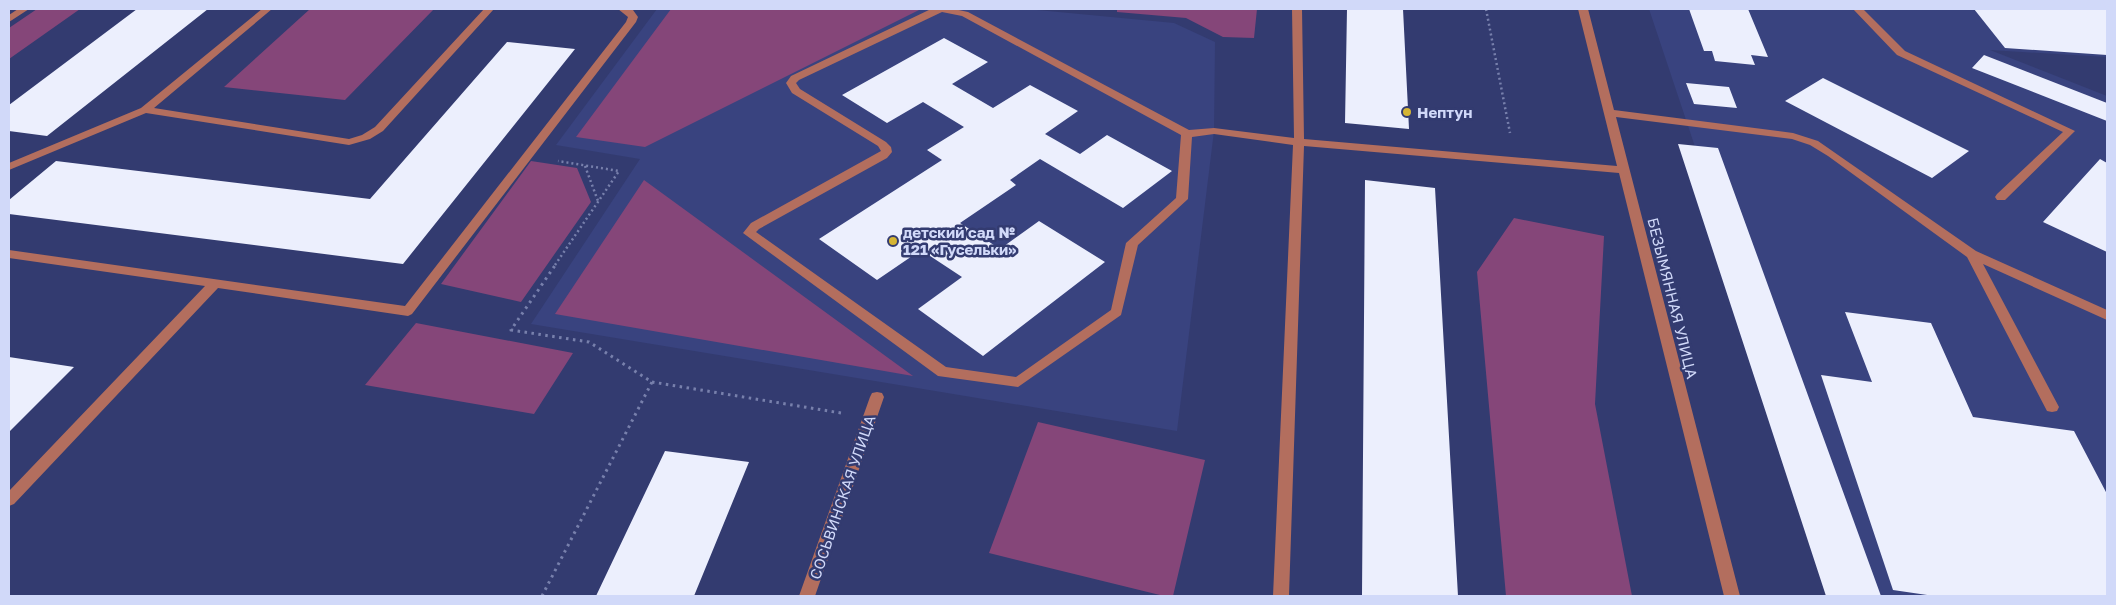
<svg xmlns="http://www.w3.org/2000/svg" width="2116" height="605" font-family="'Golos Text',sans-serif">
  <rect width="100%" height="100%" fill="#333b70"/>
  <path fill="#39437f" d="M657 9H1027L1174 23 1215 42 1214 131 1177 431 531 324 640 159 556 145Z
    M1649 9H2107V57L1990 50 2107 96V596H1845Z"/>
  <path fill="#854679" d="M37 9H80L9 59V28Z
    M310 9H434L345 100 224 87Z
    M671 9H921L645 147 576 137Z
    M1117 9H1257L1254 38 1223 37 1186 18 1117 12Z
    M531 161 577 168 591 202 521 302 441 284Z
    M644 180 913 376 555 314Z
    M1514 218 1604 236 1595 404 1632 596H1506L1477 272Z
    M416 323 573 353 534 414 365 385Z
    M1038 422 1205 460 1173 596H1164L989 553Z"/>
  <path fill="#eceffd" d="M137 9H208L47 136 9 131V105Z
    M1347 9H1403L1409 129 1345 123Z
    M1689 9H1748L1768 57 1751 55 1755 65 1715 61 1712 51H1704Z
    M1974 9H2107V55L2005 48Z
    M944 38 988 62 952 84 993 108 1030 85 1078 111 1045 134 1080 154 1107 135 1172 171 1123 208 1040 159 1010 180 1016 185 960 223 1000 249 1039 221 1105 262 983 356 918 309 962 277 921 250 877 280 819 239 942 160 927 150 964 127 923 102 887 123 842 95Z
    M507 42 575 49 403 264 9 214V200L56 161 370 199Z
    M1984 55 2107 103V121L1972 68Z
    M1823 78 1969 151 1932 178 1785 101Z
    M1686 83 1729 87 1737 108 1694 104Z
    M1678 144 1718 148 1881 596H1826Z
    M2100 159 2107 163V252L2043 222Z
    M1365 180 1435 188 1458 596H1362Z
    M1845 312 1931 323 1973 417 2074 431 2107 494V596H1934L1893 590 1821 375 1872 382Z
    M9 357 74 367 9 432Z
    M665 451 749 462 694 596H596Z"/>
  <g fill="none" stroke-linecap="round" stroke-linejoin="round">
    <path stroke="#7880ac" stroke-width="2.5" stroke-dasharray="2 3" stroke-linecap="butt" d="M1486 9 1510 133
      M585 166 598 201
      M555 265 619 171 558 161"/>
    <path stroke="#7880ac" stroke-width="3" stroke-dasharray="2.5 4.5" stroke-linecap="butt" d="M652 382 841 413
      M542 596 652 382 589 342 511 330 556 264"/>
    <path fill="#b36e5e" fill-rule="evenodd" d="M18 9H29L9 22V15Z
      M262 9H272L154 108 349 139 362 135 375 127 484 9H494L383 131 370 139 349 145 146 113 9 170V163L141 108Z
      M618 9 633 10 638 17 636 22 412 314 408 316 218 288 14 504 9 506V491L205 286 9 258V250L405 306 626 22 628 17Z
      M931 9H954L968 12 1189 130 1214 128 1294 138 1292 9H1302L1304 139 1617 166 1578 9H1588L1614 110 1793 133 1818 141 1976 251 2107 310V320L1983 264 2059 407 2057 411 2052 412 2047 411 1967 257 1828 156 1810 145 1792 139 1616 117 1740 596H1724L1619 173 1304 146 1289 596H1273L1293 145 1214 134 1192 137 1188 199 1138 245 1121 315 1018 387 938 376 743 233 751 223 881 151 878 146 792 93 786 83 791 76ZM942 12 962 16 1181 135 1176 198 1126 243 1111 310 1016 377 946 367 756 232 759 229 887 158 892 152 891 147 886 142 800 89 796 83 799 80Z
      M1853 9H1863L1905 51 2075 131 2005 200H1997L1995 197 1997 194 2063 132 1897 55Z
      M877 392 882 393 884 397 815 596H799L870 397 872 393Z"/>
  </g>
  <g fill="#d5b534" stroke="#333b70" stroke-width="2">
    <circle cx="1407" cy="112" r="5"/>
    <circle cx="893" cy="241" r="5"/>
  </g>
  <g text-anchor="middle" dominant-baseline="central" stroke-width="5" stroke-linejoin="round" paint-order="stroke">
    <g font-size="15" font-weight="bold" fill="#d1d9f9" stroke="#333b70" text-anchor="start">
      <text x="1417" y="112">Нептун</text>
      <text x="903" y="232">детский сад №<tspan x="903" dy="17">121 «Гусельки»</tspan></text>
    </g>
    <g font-size="15" fill="#d1d9f9" stroke="#333b70">
      <text transform="translate(1673 298) rotate(76)">БЕЗЫМЯННАЯ УЛИЦА</text>
      <text transform="translate(842 497) rotate(-71)">СОСЬВИНСКАЯ УЛИЦА</text>
    </g>
  </g>
  <rect width="2116" height="605" fill="none" stroke="#d1d9f9" stroke-width="20"/>
</svg>
